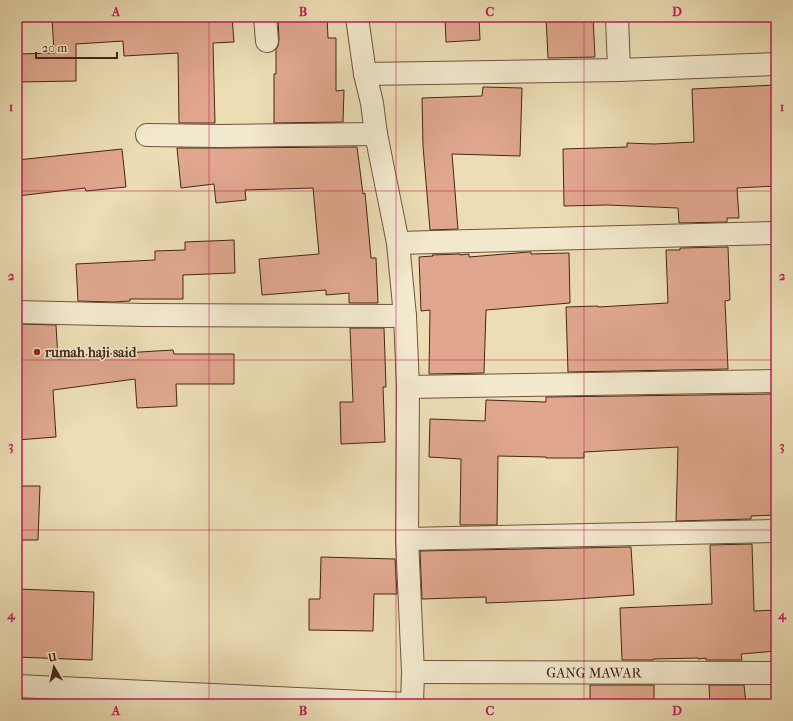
<svg xmlns="http://www.w3.org/2000/svg" width="793" height="721" font-family="'IM FELL French Canon',serif">
  <rect width="100%" height="100%" fill="#ecddb5"/>
  <filter id="stains"><feTurbulence type="fractalNoise" baseFrequency=".005" numOctaves="4"/><feColorMatrix values="0 0 0 0 .2 0 0 0 0 .09 0 0 0 0 .02 0 0 0 .5 -.17"/></filter>
  <radialGradient id="worn" r=".72"><stop offset=".6" stop-color="#630" stop-opacity="0"/><stop offset="1" stop-color="#630" stop-opacity=".3"/></radialGradient>
  <path fill="#e0a78e" stroke="#462714" d="M52 17H232L234 42 213 43 215 123H179L178 53 124 56 123 41 76 44V81L17 82V54L54 53Z
    M278 17H327L328 38H336V91L344 90 343 122 274 123V74H276V49L278 46 279 40Z
    M445 17H479L480 40 446 42Z
    M546 17H593L595 57 548 58Z
    M776 85V186L737 188 739 218H727V222L679 223 678 208 607 205 564 206 563 149 627 147V143L654 144 694 142 692 89Z
    M483 87 522 88 520 156 452 154 458 229 430 230 423 146 422 98 482 96Z
    M357 147 363 194 365 193 371 258H376L378 303H349V293L326 295V290L262 295 259 259 319 254 313 188 245 190 246 200 216 203 214 184 181 188 177 148H220Z
    M122 149 126 187 86 191 85 188 17 196V160Z
    M234 240 235 273 183 275V299H130V301L114 302 78 301 76 264 155 260V251L185 250V242Z
    M728 247 730 300 725 301 728 369 568 372 566 307 598 306V307L668 303 666 250H680V248Z
    M529 252H531V254L569 253 570 303 486 310 484 373 429 374 430 310 421 311 419 257 433 256 432 255 460 254V255L469 254V257Z
    M17 324 56 325 58 359 107 352V354L173 350 174 354H234V384H176L177 406 137 408 135 379 53 390 56 437 17 440Z
    M350 328H384L386 387H383L385 442 341 444 340 402H353Z
    M776 394V515L751 516V519L676 521 678 447 584 452V458H546V457L498 456 497 525H460L461 459 429 457 430 419 485 421 486 400 546 402V397Z
    M17 486H40L38 540H17Z
    M752 544 754 611 776 610V651L741 654 742 660H706V658L698 659V658L653 659V660H622L620 608 712 604 710 545Z
    M631 547 634 595 561 600 486 603V597L422 599 420 551Z
    M321 557 395 559 397 594H374L373 631 309 630V599H320Z
    M17 589 94 592 92 660 17 657Z
    M590 685H654V704H590Z
    M709 685H744L746 704H710Z"/>
  <g fill="none" stroke-linecap="round" stroke-linejoin="round">
    <defs>
      <g id="minor">
        <path d="M265 17 267 41"/>
        <path d="M357 17 365 74 372 103 376 134 398 243 405 316 408 387 407 539 413 672 412 704"/>
        <path d="M617 17 619 70"/>
        <path d="M365 74 619 70 776 64"/>
        <path d="M147 135 220 136 376 134"/>
        <path d="M398 243 776 233"/>
        <path d="M17 312 144 315 405 316"/>
        <path d="M408 387 776 381"/>
        <path d="M407 539 776 531"/>
        <path id="s1" d="M413 672 776 673"/>
        <path d="M17 686 408 704"/>
      </g>
    </defs>
    <use href="#minor" stroke="#70543c" stroke-width="24"/>
    <use href="#minor" stroke="#f3e9cf" stroke-width="22"/>
  </g>
  <path fill="none" stroke="#c2185b" stroke-width="1" stroke-opacity="0.55" d="M209 17V704M396 17V704M584 17V704M17 191H776M17 360H776M17 530H776"/>
  <circle fill="#8f2418" stroke="#f3e9cf" stroke-width="1.5" cx="37" cy="352" r="4"/>
  <g text-anchor="middle" dominant-baseline="central" stroke-width="3" stroke-linejoin="round" paint-order="stroke">
    <g font-size="14" font-weight="bold" fill="#462714" stroke="#f3e9cf" text-anchor="start">
      <text x="45" y="352">rumah haji said</text>
    </g>
    <g font-size="14" fill="#462714" stroke="#f3e9cf">
      <text stroke="none"><textPath href="#s1" startOffset="181">GANG MAWAR</textPath></text>
    </g>
  </g>
  <rect width="793" height="721" fill="none" stroke="#ecddb5" stroke-width="44"/>
  <g transform="translate(54 667) rotate(351)" stroke="#f3e9cf" stroke-width="3" paint-order="stroke">
  <path d="M0-3L7 15L0 10L-7 15Z" fill="#462714"/>
  <text y="-6" font-size="11" font-weight="bold" text-anchor="middle" fill="#462714">U</text>
  </g>
  <path d="M36 52v6h81v-6" fill="none" stroke="#462714" stroke-width="2"/>
  <text x="42" y="52" font-size="12" fill="#462714" stroke="#f3e9cf" stroke-width="3" paint-order="stroke">20 m</text>
  <rect x="22" y="22" width="749" height="677" fill="none" stroke="#c2185b" stroke-width="1.5"/>
  <g font-size="13" text-anchor="middle" font-weight="bold" fill="#c2185b">
    <text x="116" y="16">A</text>
    <text x="303" y="16">B</text>
    <text x="490" y="16">C</text>
    <text x="677" y="16">D</text>
    <text x="11" y="111">1</text>
    <text x="782" y="111">1</text>
    <text x="11" y="280">2</text>
    <text x="782" y="280">2</text>
    <text x="11" y="450">3</text>
    <text x="782" y="450">3</text>
    <text x="11" y="619">4</text>
    <text x="782" y="619">4</text>
    <text x="116" y="715">A</text>
    <text x="303" y="715">B</text>
    <text x="490" y="715">C</text>
    <text x="677" y="715">D</text>
  </g>
  <rect width="100%" height="100%" filter="url(#stains)"/>
  <rect width="100%" height="100%" fill="url(#worn)"/>
</svg>
